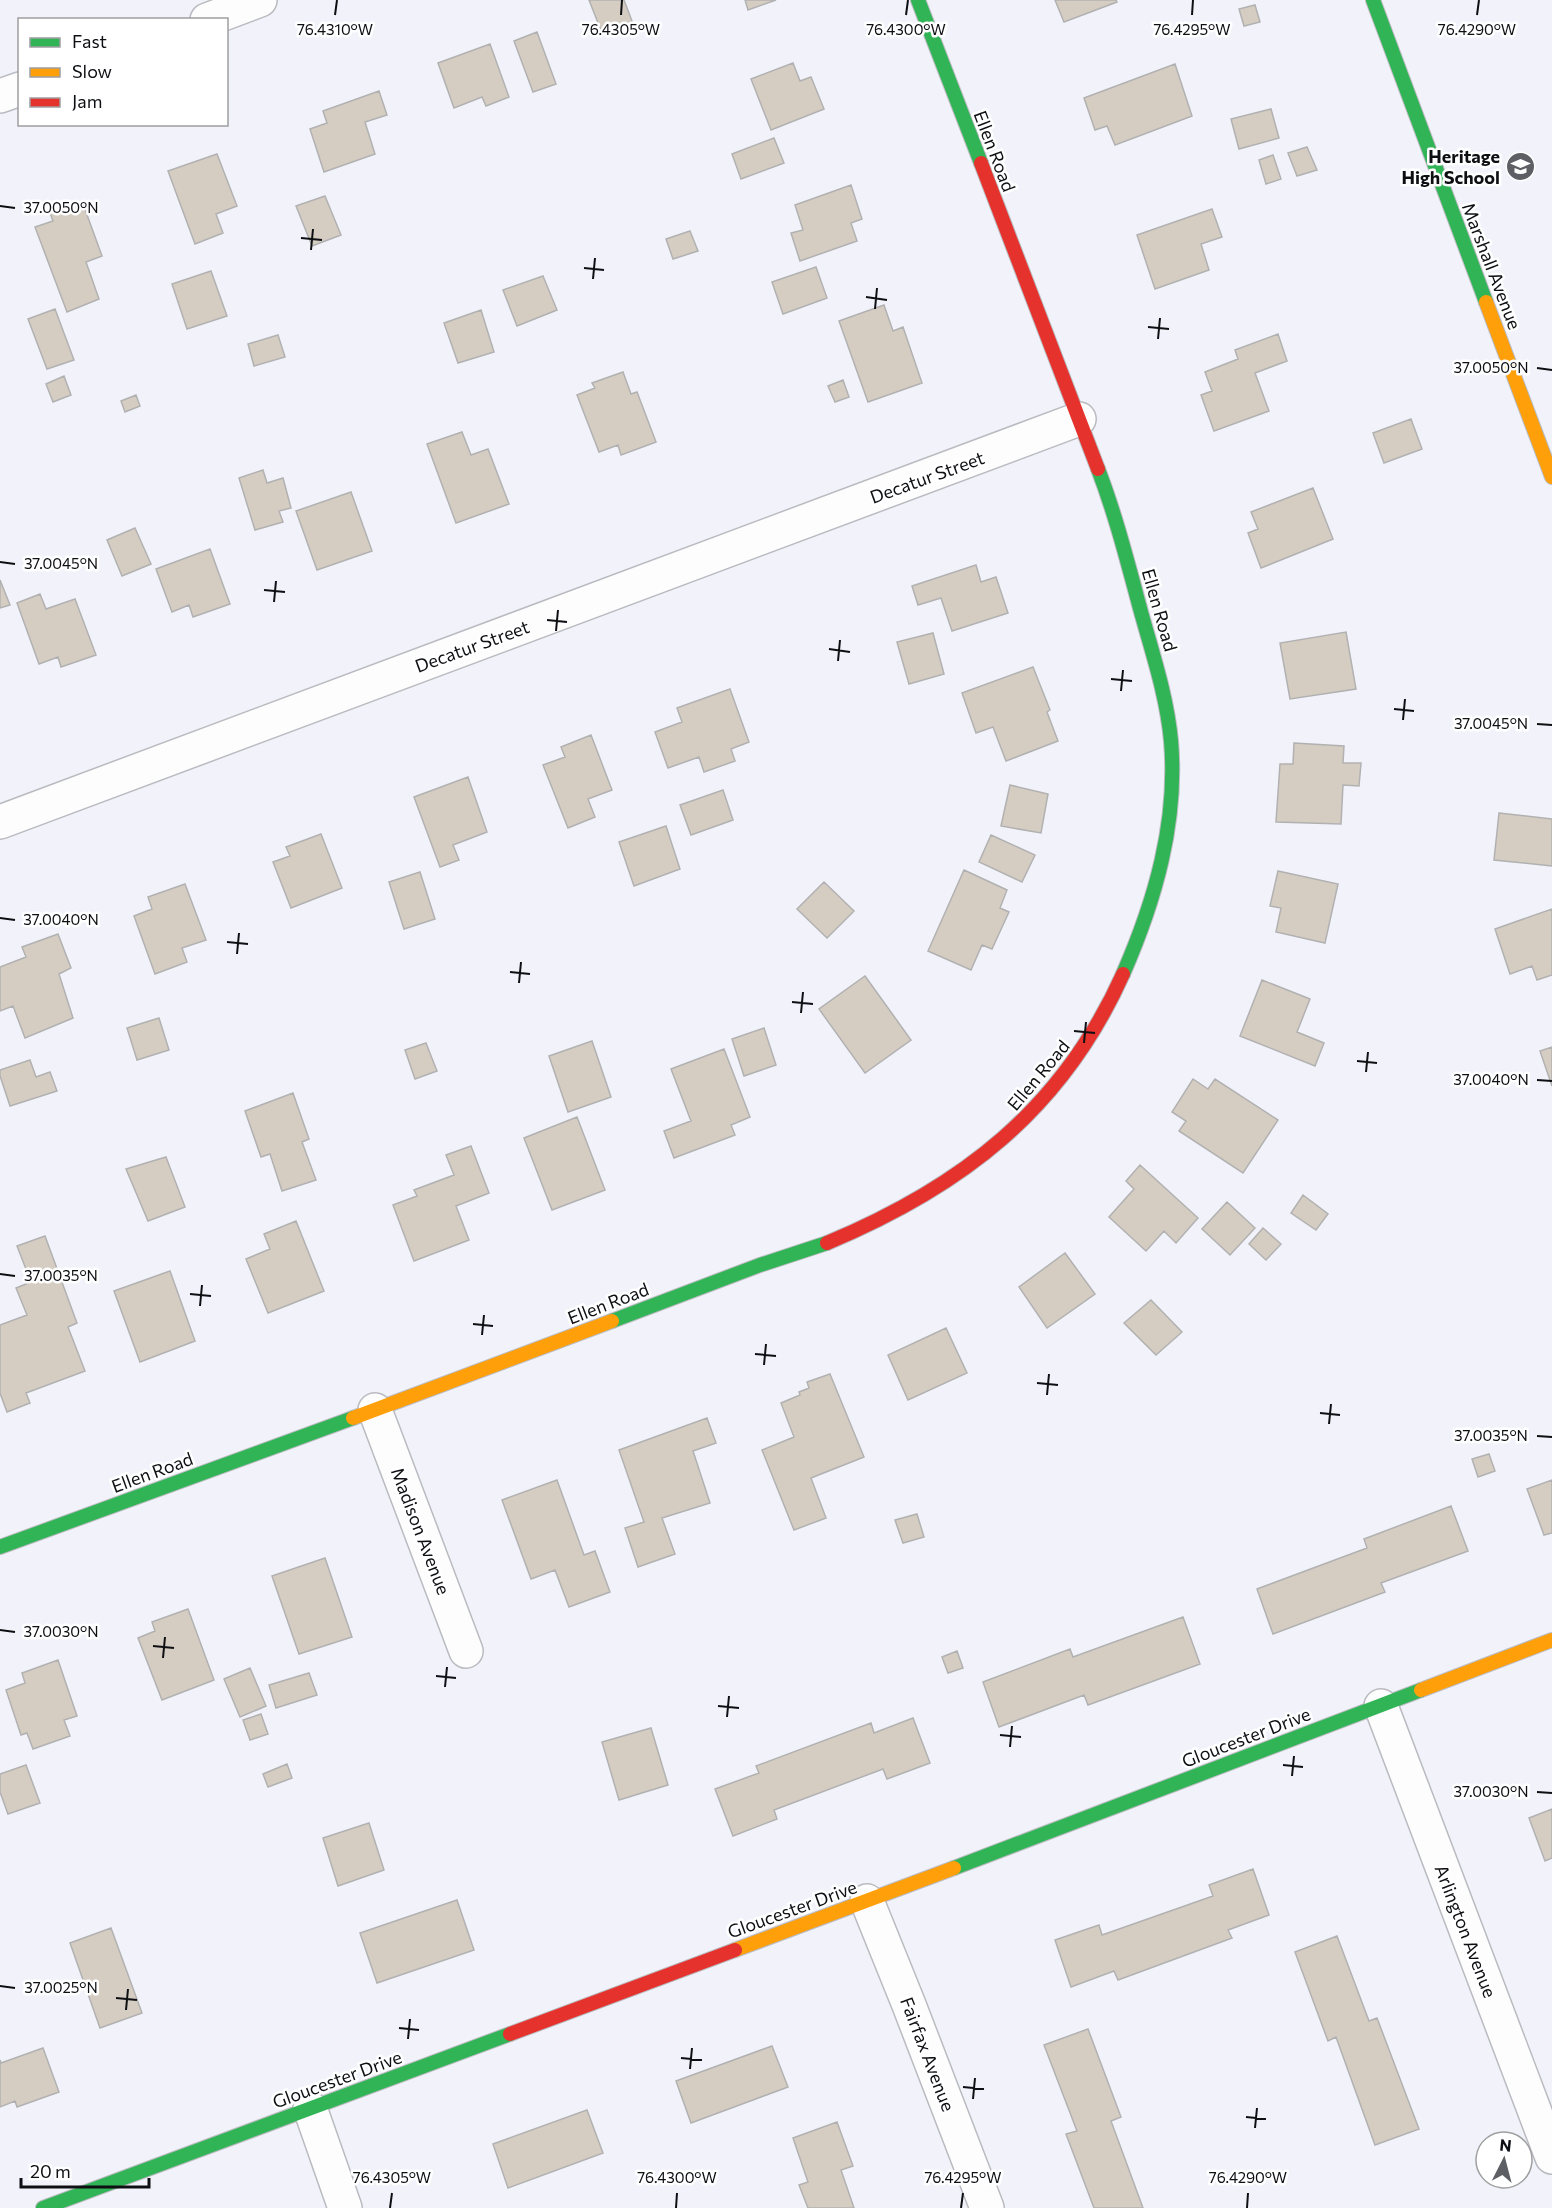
<svg xmlns="http://www.w3.org/2000/svg" width="1552" height="2208" font-family="Commissioner,sans-serif">
  <rect width="100%" height="100%" fill="#f2f3fa"/>
  <path fill="#d5cdc2" stroke="#b2b1b2" stroke-width="1.5" d="M589 0H624L632 21 602 33Z
    M745 0H776L748 10Z
    M1055 0H1116L1117 2 1064 22Z
    M1255 5 1260 22 1244 26 1239 9Z
    M537 32 556 84 533 92 514 41Z
    M490 44 509 97 486 106 482 97 454 108 438 63Z
    M793 63 800 81 811 77 824 109 771 130 751 79Z
    M1175 64 1192 116 1115 145 1107 126 1095 130 1084 98Z
    M379 91 387 115 365 122 375 154 324 172 310 129 327 123 323 111Z
    M1271 109 1279 138 1239 149 1231 119Z
    M774 138 784 163 741 179 732 154Z
    M1307 147 1317 170 1297 176 1288 153Z
    M217 154 237 206 216 214 223 233 195 244 168 171Z
    M1273 155 1281 179 1266 184 1259 160Z
    M851 185 862 219 851 223 857 241 800 261 791 233 803 230 795 205Z
    M325 196 341 235 312 246 296 206Z
    M82 201 102 256 86 262 99 299 67 312 35 227 53 221 50 213Z
    M1212 209 1222 237 1201 244 1209 270 1155 289 1137 235Z
    M690 231 698 251 673 259 666 239Z
    M816 267 827 298 783 314 772 282Z
    M211 271 227 316 187 329 172 284Z
    M543 276 557 310 517 326 503 290Z
    M884 305 893 331 903 327 922 383 868 402 839 321Z
    M55 309 74 360 47 369 28 319Z
    M481 310 494 352 458 363 444 323Z
    M1278 334 1287 361 1255 373 1269 411 1214 431 1201 395 1212 391 1205 372 1238 359 1235 350Z
    M278 335 285 357 254 366 248 344Z
    M623 372 631 394 637 392 656 442 621 455 618 445 599 452 577 395 595 388 592 383Z
    M64 376 71 395 53 402 46 384Z
    M843 380 849 397 835 402 828 386Z
    M136 395 140 406 125 412 121 401Z
    M1411 419 1422 449 1384 463 1373 433Z
    M462 432 471 455 488 449 509 504 456 523 427 444Z
    M263 470 267 483 283 478 291 508 279 511 283 522 255 530 239 478Z
    M1313 488 1333 539 1261 568 1248 533 1258 529 1251 512Z
    M351 492 372 551 317 570 296 511Z
    M135 528 151 564 122 576 107 540Z
    M210 549 230 604 193 617 189 605 172 612 156 569Z
    M976 565 981 582 996 577 1008 613 952 631 941 598 918 605 912 586Z
    M0 580 10 605 0 608Z
    M40 594 46 609 75 599 96 655 61 667 58 657 39 664 17 603Z
    M1346 632 1356 689 1290 699 1280 643Z
    M933 633 944 674 909 684 897 642Z
    M1033 667 1050 710 1047 712 1058 741 1006 761 993 727 976 733 962 693Z
    M730 689 749 742 731 749 735 761 704 772 699 757 668 768 655 732 682 722 677 708Z
    M591 735 612 790 588 799 595 817 568 828 543 765 565 757 561 747Z
    M1294 743 1344 746 1343 763H1361L1359 786 1343 785 1341 824 1276 822 1280 764H1293Z
    M468 777 487 832 453 845 459 860 440 867 414 797Z
    M1010 785 1048 794 1041 833 1001 826Z
    M723 790 733 820 691 835 680 805Z
    M1499 813 1552 819V866L1494 860Z
    M666 826 680 869 634 886 619 842Z
    M321 834 342 888 291 908 273 862 290 856 286 847Z
    M991 835 1035 855 1022 882 979 862Z
    M964 870 1007 890 1000 908 1009 912 992 949 982 945 971 970 928 951Z
    M1278 871 1338 884 1325 943 1276 932 1281 908 1270 906Z
    M420 872 435 919 404 929 389 882Z
    M824 882 854 911 827 938 797 909Z
    M185 884 206 940 182 948 187 962 155 974 134 916 152 909 148 897Z
    M1552 909V975L1537 980 1532 966 1510 974 1495 929Z
    M58 934 71 968 59 974 73 1018 25 1038 13 1006 0 1011V967L26 957 22 947Z
    M865 976 911 1040 865 1073 819 1009Z
    M1262 980 1310 999 1297 1032 1324 1043 1315 1066 1240 1036Z
    M159 1018 169 1050 137 1060 127 1028Z
    M764 1028 776 1065 744 1076 732 1039Z
    M592 1041 611 1097 568 1112 549 1056Z
    M426 1043 437 1071 415 1079 405 1050Z
    M1552 1047V1086L1540 1051Z
    M724 1049 750 1117 731 1125 735 1135 674 1158 664 1131 691 1121 671 1069Z
    M30 1060 36 1077 50 1072 57 1091 10 1106 0 1076V1070Z
    M1193 1079 1208 1089 1215 1079 1278 1120 1243 1173 1179 1131 1186 1121 1172 1112Z
    M293 1093 309 1139 302 1142 316 1180 282 1191 270 1154 261 1157 245 1111Z
    M577 1117 605 1190 552 1210 524 1138Z
    M471 1146 489 1193 456 1206 469 1240 414 1261 393 1205 417 1196 414 1190 454 1175 446 1155Z
    M166 1157 185 1207 148 1221 126 1169Z
    M1140 1165 1198 1218 1176 1243 1164 1231 1146 1251 1109 1217 1134 1189 1126 1181Z
    M1303 1195 1328 1214 1316 1230 1291 1213Z
    M1227 1202 1255 1228 1230 1255 1202 1229Z
    M296 1221 324 1291 268 1313 246 1259 270 1249 264 1234Z
    M1263 1228 1281 1244 1266 1260 1249 1244Z
    M45 1236 77 1323 68 1327 85 1371 26 1393 30 1403 7 1412 0 1393V1325L27 1315 16 1288 31 1282 17 1246Z
    M1065 1253 1095 1294 1047 1328 1019 1287Z
    M170 1271 195 1341 140 1362 114 1291Z
    M1151 1300 1182 1332 1156 1355 1124 1323Z
    M946 1328 967 1373 908 1400 888 1355Z
    M830 1374 864 1457 811 1478 826 1518 794 1530 762 1450 794 1437 781 1403 800 1395 799 1392 809 1388 807 1382Z
    M707 1418 716 1443 693 1451 710 1503 662 1518 675 1554 638 1567 625 1528 644 1522 619 1450Z
    M1489 1454 1495 1471 1478 1477 1472 1459Z
    M557 1480 584 1555 595 1551 610 1592 569 1607 555 1570 531 1579 502 1500Z
    M1552 1480V1533L1544 1535 1527 1489Z
    M1451 1506 1468 1551 1381 1583 1385 1592 1273 1634 1257 1589 1367 1548 1364 1539Z
    M917 1514 924 1537 903 1543 895 1520Z
    M325 1558 352 1637 299 1654 272 1576Z
    M188 1609 214 1680 162 1700 138 1638 155 1631 152 1622Z
    M1183 1617 1200 1664 1088 1705 1084 1695 999 1727 983 1682 1070 1649 1073 1657Z
    M957 1651 963 1668 948 1673 942 1657Z
    M58 1660 77 1716 64 1720 70 1736 33 1749 27 1733 21 1735 6 1690 25 1683 22 1673Z
    M250 1668 266 1706 240 1717 224 1679Z
    M309 1673 317 1695 276 1708 269 1685Z
    M261 1714 268 1734 250 1740 243 1720Z
    M913 1718 930 1763 887 1779 883 1769 774 1810 777 1819 733 1836 715 1789 759 1773 756 1766 871 1723 874 1733Z
    M651 1728 668 1785 619 1800 602 1742Z
    M287 1764 292 1778 268 1787 263 1774Z
    M26 1765 40 1803 8 1814 0 1792V1774Z
    M1552 1809V1858L1545 1861 1529 1818Z
    M369 1823 384 1870 338 1886 323 1838Z
    M1253 1869 1269 1915 1228 1930 1232 1938 1118 1980 1114 1971 1071 1987 1055 1940 1099 1925 1102 1935 1213 1896 1209 1885Z
    M457 1900 474 1950 377 1983 360 1933Z
    M111 1928 142 2013 100 2028 70 1943Z
    M1337 1936 1369 2021 1377 2018 1419 2129 1375 2145 1336 2037 1328 2041 1295 1952Z
    M1088 2029 1121 2117 1111 2121 1143 2208H1094L1066 2134 1077 2131 1044 2045Z
    M772 2046 788 2087 691 2123 676 2081Z
    M43 2048 59 2092 17 2107 15 2101 0 2107V2060L1 2063Z
    M587 2110 603 2153 508 2188 493 2144Z
    M837 2122 853 2166 841 2170 854 2208H808L799 2185 808 2182 793 2138Z"/>
  <g fill="none" stroke-linecap="round" stroke-linejoin="round">
    <defs>
      <path id="street" d="M207 20 260 0
        M0 96 20 89
        M0 822 1079 419
        M375 1410 466 1651
        M1381 1706 1552 2157
        M867 1901 909 2005 987 2208
        M310 2108 345 2208"/>
      <path id="fast" d="M918 0 981 163
        M1373 0 1486 302
        M1098 469C1116 516 1128 564 1141 612 1153 655 1167 697 1171 741 1178 822 1155 901 1123 974
        M612 1321 760 1265 827 1243
        M0 1547 353 1418
        M954 1868 1421 1690
        M43 2208 510 2034"/>
      <path id="slow" d="M1486 302 1552 477
        M353 1418 612 1321
        M1421 1690 1552 1640
        M735 1950 954 1868"/>
      <path id="jam" d="M981 163 1098 469
        M827 1243C961 1187 1062 1110 1123 974
        M510 2034 735 1950"/>
    </defs>
    <use href="#street" stroke="#babbc0" stroke-width="36"/>
    <use href="#fast" stroke="#babbc0" stroke-width="16"/>
    <use href="#slow" stroke="#babbc0" stroke-width="16"/>
    <use href="#jam" stroke="#babbc0" stroke-width="16"/>
    <use href="#street" stroke="#fdfdfe" stroke-width="33"/>
    <use href="#fast" stroke="#30b455" stroke-width="14"/>
    <use href="#slow" stroke="#ff9f0a" stroke-width="14"/>
    <use href="#jam" stroke="#e5322d" stroke-width="14"/>
  </g>
  <path fill="none" stroke="#0e0f13" stroke-width="2" d="M335 15 337 0M621 15 622 0M906 15 908 0M1192 15 1193 0M1477 15 1479 0M0 206 15 208M301 238 322 240M311 250 313 229M584 268 604 270M593 279 595 258M866 297 887 300M875 309 877 288M1148 327 1169 329M1158 339 1160 318M1537 368 1552 370M0 562 15 564M264 590 285 592M274 602 276 581M547 620 567 622M556 631 558 610M829 649 850 652M838 661 840 640M1111 679 1132 681M1121 691 1123 670M1394 709 1414 711M1403 720 1405 699M1537 724 1552 725M0 918 15 920M227 942 248 944M237 954 239 933M510 972 530 974M519 983 521 962M792 1002 813 1004M801 1013 803 992M1074 1031 1095 1033M1084 1043 1086 1022M1357 1061 1377 1063M1366 1072 1368 1052M1537 1080 1552 1081M0 1274 15 1276M190 1294 211 1296M200 1306 202 1285M473 1324 493 1326M482 1335 484 1315M755 1354 776 1356M764 1365 766 1344M1037 1383 1058 1385M1047 1395 1049 1374M1320 1413 1340 1415M1329 1424 1331 1404M1537 1436 1552 1437M0 1630 15 1632M153 1646 174 1648M163 1658 165 1637M436 1676 456 1678M445 1687 447 1667M718 1706 739 1708M727 1717 729 1696M1000 1735 1021 1737M1010 1747 1012 1726M1283 1765 1303 1767M1292 1776 1294 1756M1537 1792 1552 1793M0 1986 15 1988M116 1998 137 2000M126 2010 128 1989M399 2028 419 2030M408 2039 410 2019M681 2058 702 2060M690 2069 692 2048M963 2087 984 2089M973 2099 975 2078M1246 2117 1266 2119M1255 2128 1257 2108M390 2208 392 2193M676 2208 677 2193M961 2208 963 2193M1247 2208 1248 2193"/>
  <defs>
    <symbol id="school-disc" viewBox="-11 -11 22 22"><circle r="9.5" fill="#5e5f64" stroke="#fff"/><path d="M0-5L7-2L0 1L-7-2ZM-4 1L0 2.5L4 1V4Q0 6-4 4Z" fill="#fff"/></symbol>
  </defs>
  <g fill-rule="evenodd">
    <use href="#school-disc" x="1504" y="150" width="33" height="33"/>
  </g>
  <g text-anchor="middle" dominant-baseline="central" stroke-width="5" stroke-linejoin="round" paint-order="stroke">
    <g font-size="18" fill="#0e0f13" stroke="#fff">
      <text transform="translate(995 151) rotate(69)">Ellen Road</text>
      <text transform="translate(1492 266) rotate(69)">Marshall Avenue</text>
      <text transform="translate(927 477) rotate(-20)">Decatur Street</text>
      <text transform="translate(1160 610) rotate(74)">Ellen Road</text>
      <text transform="translate(472 646) rotate(-20)">Decatur Street</text>
      <text transform="translate(1038 1075) rotate(-50)">Ellen Road</text>
      <text transform="translate(608 1303) rotate(-21)">Ellen Road</text>
      <text transform="translate(152 1472) rotate(-20)">Ellen Road</text>
      <text transform="translate(421 1531) rotate(69)">Madison Avenue</text>
      <text transform="translate(1246 1737) rotate(-21)">Gloucester Drive</text>
      <text transform="translate(792 1909) rotate(-20)">Gloucester Drive</text>
      <text transform="translate(1466 1931) rotate(69)">Arlington Avenue</text>
      <text transform="translate(928 2054) rotate(69)">Fairfax Avenue</text>
      <text transform="translate(337 2079) rotate(-20)">Gloucester Drive</text>
    </g>
    <g font-size="18" font-weight="bold" fill="#0e0f13" stroke="#fff" text-anchor="end">
      <text x="1500" y="156">Heritage<tspan x="1500" dy="21">High School</tspan></text>
    </g>
  </g>
  <g font-size="15" text-anchor="middle" fill="#0e0f13" stroke="#fff" stroke-width="5" stroke-linejoin="round" paint-order="stroke">
    <text x="335" y="35">76.4310°W</text>
    <text x="621" y="35">76.4305°W</text>
    <text x="906" y="35">76.4300°W</text>
    <text x="1192" y="35">76.4295°W</text>
    <text x="1477" y="35">76.4290°W</text>
    <text x="61" y="213">37.0050°N</text>
    <text x="1491" y="373">37.0050°N</text>
    <text x="61" y="569">37.0045°N</text>
    <text x="1491" y="729">37.0045°N</text>
    <text x="61" y="925">37.0040°N</text>
    <text x="1491" y="1085">37.0040°N</text>
    <text x="61" y="1281">37.0035°N</text>
    <text x="1491" y="1441">37.0035°N</text>
    <text x="61" y="1637">37.0030°N</text>
    <text x="1491" y="1797">37.0030°N</text>
    <text x="61" y="1993">37.0025°N</text>
    <text x="392" y="2183">76.4305°W</text>
    <text x="677" y="2183">76.4300°W</text>
    <text x="963" y="2183">76.4295°W</text>
    <text x="1248" y="2183">76.4290°W</text>
  </g>
  <rect x="18" y="18" width="210" height="108" fill="#ffffff" stroke="#9f9fa1" stroke-width="1.5"/>
  <rect x="30" y="38" width="30" height="9" fill="#30b455" stroke="#9f9fa1" stroke-width="1.5"/>
  <text x="72" y="48" font-size="18" fill="#0e0f13">Fast</text>
  <rect x="30" y="68" width="30" height="9" fill="#ff9f0a" stroke="#9f9fa1" stroke-width="1.5"/>
  <text x="72" y="78" font-size="18" fill="#0e0f13">Slow</text>
  <rect x="30" y="98" width="30" height="9" fill="#e5322d" stroke="#9f9fa1" stroke-width="1.5"/>
  <text x="72" y="108" font-size="18" fill="#0e0f13">Jam</text>
  <g transform="translate(1504 2160) rotate(6)"><circle r="28" fill="#ffffff" stroke="#9f9fa1" stroke-width="1.5"/>
  <path d="M0-4.5L10 22L0 15L-10 22Z" fill="#5e5f64"/>
  <text y="-9" font-size="16" font-weight="bold" text-anchor="middle" fill="#0e0f13">N</text>
  </g>
  <path d="M21 2178v9h128v-9" fill="none" stroke="#0e0f13" stroke-width="3"/>
  <text x="30" y="2178" font-size="18" fill="#0e0f13" stroke="#ffffff" stroke-width="4.5" paint-order="stroke">20 m</text>
</svg>
